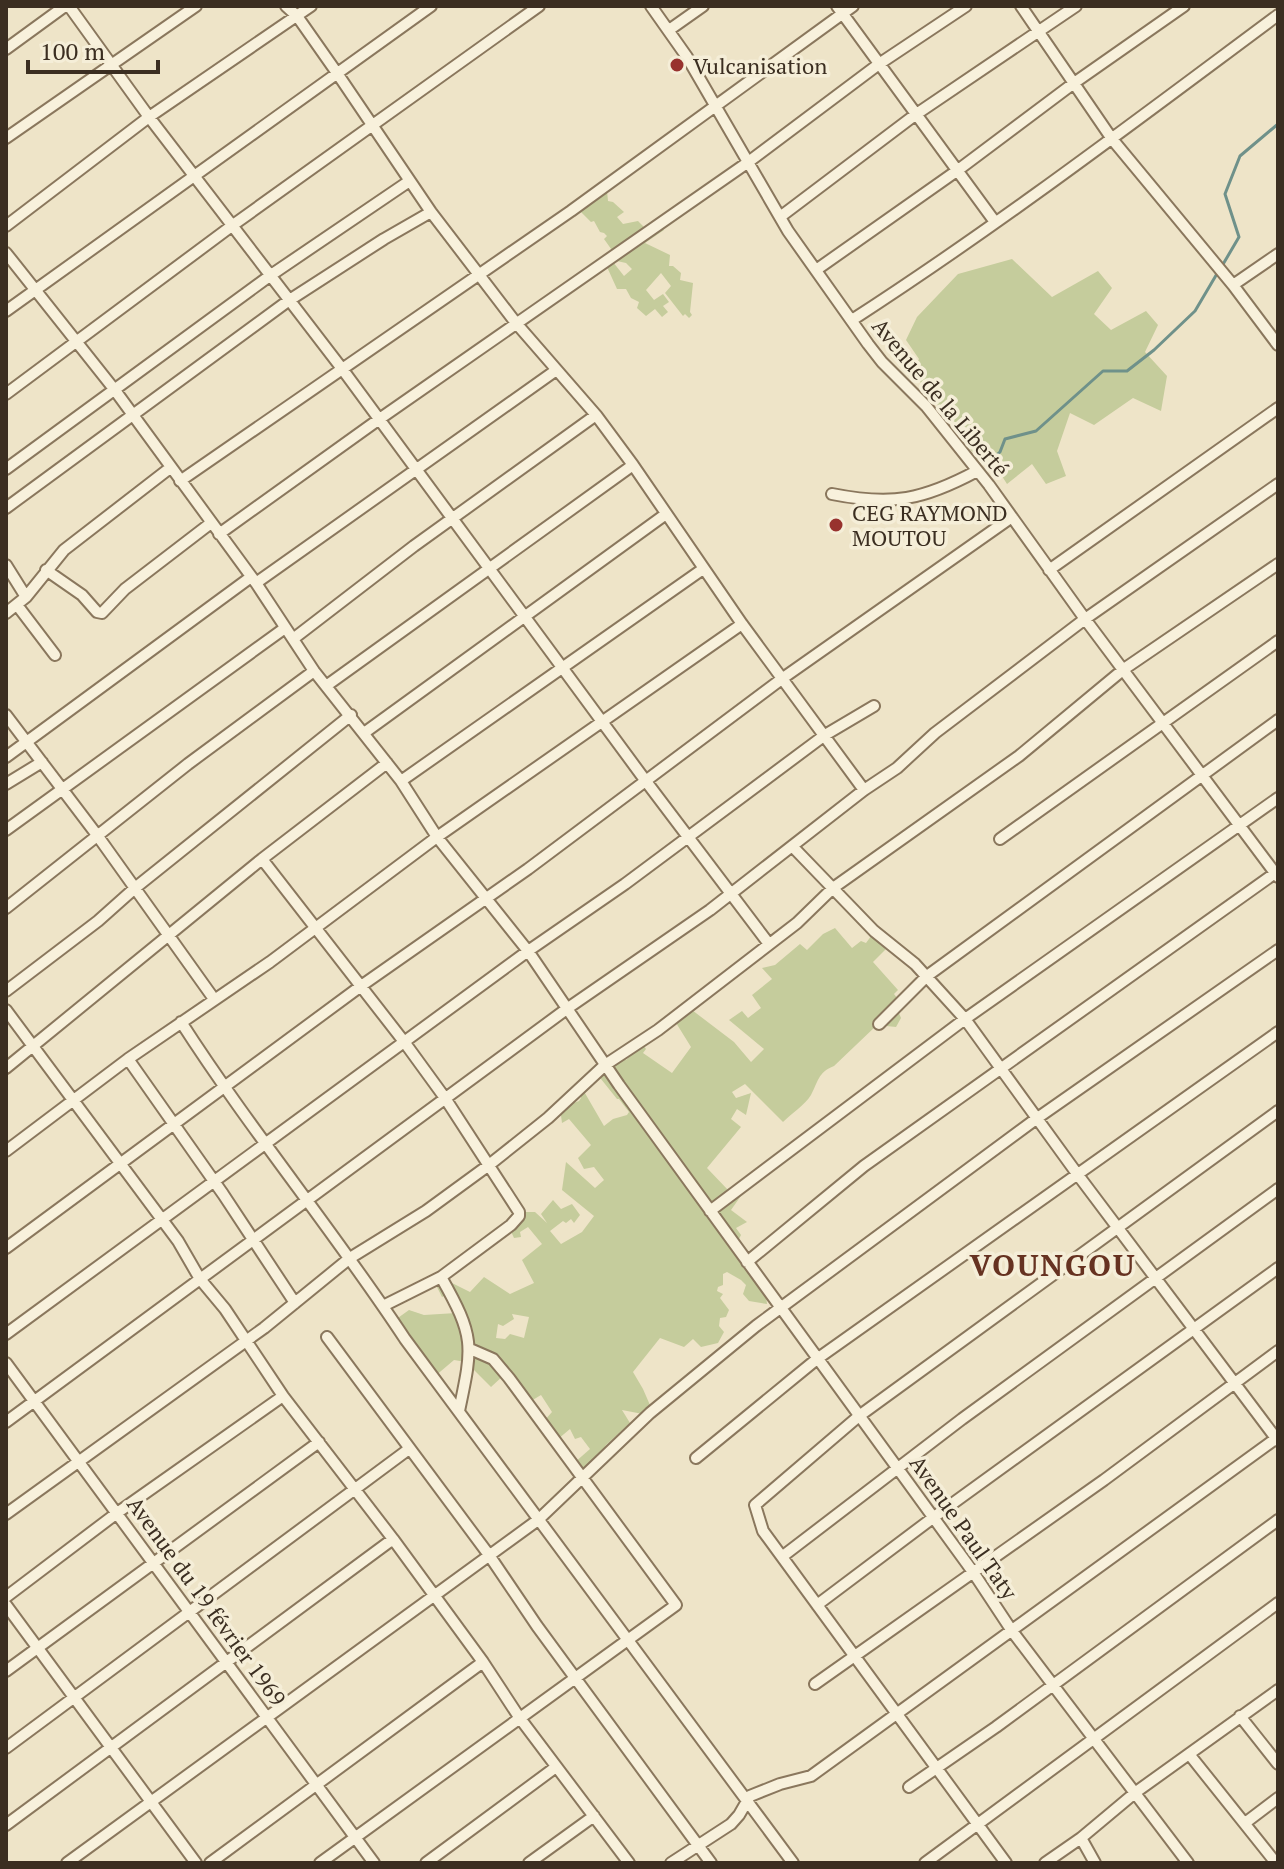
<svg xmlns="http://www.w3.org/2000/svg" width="1284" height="1869" font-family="'PT Serif',serif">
  <rect width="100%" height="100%" fill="#eee4c8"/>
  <path fill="#c5cc9c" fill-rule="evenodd" d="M607 191 608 201 613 202 624 212 617 217 623 224 638 221 645 228 654 222 664 230 645 243 670 255 669 266H673L681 273 680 280 693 283 690 312 692 315 689 318 685 314 683 316 665 293 671 286 661 273 646 290 654 300 663 294 669 302 663 306 668 312 662 317 655 309 646 316 637 308 639 302 631 298 626 289H617L607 267 613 262 624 276 632 269 626 263 617 261 620 254 614 253 604 239 607 236 604 233 600 232 594 221 591 222 578 209Z
    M1012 259 1052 297 1098 271 1112 288 1094 314 1111 330 1146 311 1158 325 1145 352 1167 376 1161 411 1133 398 1094 425 1070 413 1057 451 1066 476 1046 484 1032 464 1007 484 993 462 979 461 912 371 919 359 906 340 917 317 958 274Z
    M835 928 852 948 861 941 866 943 877 928 890 945 873 962 898 990 894 994 904 1007 902 1011H898L901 1018 896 1027 877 1025 834 1066C818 1072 818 1082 811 1095 805 1105 791 1114 783 1122L745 1084 732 1092 736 1098 751 1093 746 1115 737 1109 731 1119 741 1127 707 1168 728 1190 735 1193 752 1180 731 1210 747 1222 736 1228 741 1235 737 1243 766 1296 767 1304 749 1301 743 1294 746 1285 741 1280 727 1272 723 1274V1285L718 1287 717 1291 723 1294 720 1298 729 1310 726 1317 720 1318 719 1326 724 1332 718 1343 701 1347 693 1339 684 1347 660 1338 633 1372 643 1389 653 1412 648 1415 622 1410 630 1423 606 1445 592 1467 583 1472 574 1463 590 1449 581 1437 575 1439 570 1429 558 1439 544 1421 552 1412 541 1395 531 1401 504 1375 491 1387 466 1362 454 1360 434 1377 395 1320 409 1310 424 1315 456 1313 446 1295 442 1297 436 1285 444 1279 470 1292 484 1277 510 1294 534 1283 522 1260 542 1244 528 1227 520 1232 521 1237 514 1238 509 1227 524 1212H535L547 1223 541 1214 553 1200 561 1209 572 1204 580 1215 574 1223 571 1219 566 1223 563 1221 550 1231 561 1244 582 1232 594 1216 562 1190 566 1162 595 1188 604 1180 594 1167 584 1169 578 1158 591 1145 569 1119 562 1123 560 1108 579 1101 581 1098 578 1092 582 1088 604 1126 613 1119 627 1115 629 1112 619 1099H617L597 1074 604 1067 615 1072 611 1062 622 1055 626 1060 630 1056 625 1053 641 1042 646 1049 643 1053 672 1073 691 1047 673 1018 688 1007 734 1042 751 1062 764 1049 729 1020 742 1011 748 1018 761 1008 752 995 772 979 762 968 775 965 800 944 807 950 823 934ZM512 1314 529 1317 524 1338 510 1334 505 1339 496 1338 498 1324 503 1326 514 1319Z"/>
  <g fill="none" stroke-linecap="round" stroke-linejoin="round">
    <path stroke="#6f918a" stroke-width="3" d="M1222 266 1239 237 1225 194 1240 156 1278 124
      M991 460 1000 452 1005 439 1036 431 1103 371H1127L1154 350 1195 311 1218 272"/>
    <defs>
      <path id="minor" d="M69 6 149 117 343 370 645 780 769 944
        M286 6 297 16 337 73 431 212 516 323 596 415 633 465 742 624 864 790
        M651 6 687 57 788 231 868 344 882 362 926 406 989 485 1085 619 1278 877
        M837 6 995 222
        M1021 6 1112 139 1233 285 1278 345
        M669 30 703 6
        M6 49 65 6
        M6 138 196 6
        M780 217 915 115 1076 6
        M6 226 149 117 311 6
        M6 253 114 389 256 583 314 671 401 781 437 837 528 951 619 1085 973 1572 1012 1631 1188 1863
        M816 270 958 170 1074 83 1184 6
        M1233 285 1278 254
        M6 311 431 6
        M852 320C999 225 1138 119 1278 15
        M6 394 233 225 539 6
        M6 469 271 275 408 182
        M180 481 571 211 853 6
        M832 494C892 506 923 500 977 471
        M6 508 288 301 384 239 431 212
        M219 534 378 420 747 163 879 64 966 6
        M6 565 26 597
        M46 570 82 595 97 612 102 613 125 589 211 523
        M1049 570 1278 408
        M256 583 555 371
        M17 605 55 655
        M6 613 26 597 64 550 170 468
        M293 639 414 546 596 415
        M326 686 633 465
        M6 715 97 835 214 999
        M364 733 666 514
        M6 757 251 577
        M401 781 703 569
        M6 784 42 762
        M6 830 285 628
        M1000 839 1278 641
        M792 846 874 931 915 964 965 1019 1078 1175 1278 1441
        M262 859 405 1043 445 1098 519 1212V1216L511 1225 441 1277 383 1306
        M6 908 188 764 314 671
        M6 991 98 921 135 888 351 715
        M6 1010 178 1241 200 1279 225 1309 283 1396 393 1539 483 1662 519 1717 629 1863
        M181 1022C251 1131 334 1231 405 1339L793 1863
        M879 1024 927 976 1278 720
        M128 1059 223 1194 295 1303
        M6 1068 262 859 387 763
        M6 1151 128 1059 270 962 437 837 742 624
        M710 1211 965 1019 1278 798
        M6 1248 361 986 528 869 783 678 1012 517
        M747 1262 864 1166 1278 871
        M441 1277C475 1337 473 1345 459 1411
        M6 1334 528 951 625 884 825 735 874 706
        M327 1337 489 1555 537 1626 711 1863
        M6 1363 374 1863
        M6 1422 568 1008 710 910 864 790 897 768 935 733 1085 619 1278 484
        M696 1458 817 1359 1278 1032
        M6 1514 264 1328 350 1258 426 1211 489 1165 548 1118 605 1065 658 1030 797 923 833 888 1019 756 1124 669 1278 564
        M783 1556 962 1419 1278 1189
        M6 1597 117 1513 283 1396
        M6 1605 196 1863
        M817 1605 934 1517 1278 1268
        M6 1671 319 1442
        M815 1684 1104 1480 1278 1351
        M1240 1716 1278 1764
        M6 1748 409 1449
        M1189 1754 1276 1863
        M909 1787 996 1727 1278 1520
        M1245 1823 1278 1798
        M6 1825 393 1539
        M1081 1838 1095 1863
        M67 1863 538 1520 650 1413 756 1326 1036 1119 1278 950
        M210 1863 483 1662
        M320 1863 676 1605 509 1378 493 1359 470 1349
        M426 1863 556 1767
        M529 1863 594 1816
        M671 1863 731 1824 739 1815 750 1796 780 1784 811 1776 1278 1437
        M925 1863 1278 1603
        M1006 1863 763 1531 755 1505 859 1416 1278 1111
        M1045 1863 1081 1838 1136 1792 1278 1690"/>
    </defs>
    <use href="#minor" stroke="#8a775d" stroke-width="14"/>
    <use href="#minor" stroke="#f8f1dc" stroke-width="10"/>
  </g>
  <g fill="#98322e" stroke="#f5eed8" stroke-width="3">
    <circle cx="677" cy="65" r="8"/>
    <circle cx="836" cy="525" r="8"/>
  </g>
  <g text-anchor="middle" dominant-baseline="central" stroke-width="7" stroke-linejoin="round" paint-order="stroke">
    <g font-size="22" fill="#3b2e21" stroke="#f5eed8" text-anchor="start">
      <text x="693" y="65">Vulcanisation</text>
      <text x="852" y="512">CEG RAYMOND<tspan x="852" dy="25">MOUTOU</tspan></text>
    </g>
    <g font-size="22" fill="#3b2e21" stroke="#f5eed8">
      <text transform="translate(941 397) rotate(50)">Avenue de la Liberté</text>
      <text transform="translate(964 1527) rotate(55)">Avenue Paul Taty</text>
      <text transform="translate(207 1601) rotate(54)">Avenue du 19 février 1969</text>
    </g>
    <g font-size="30" font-weight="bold" letter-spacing="2" fill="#663221" stroke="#f5eed8">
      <text x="1053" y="1265">VOUNGOU</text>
    </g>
  </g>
  <rect width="1284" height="1869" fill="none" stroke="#3b2e21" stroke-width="16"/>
  <path d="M28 60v12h130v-12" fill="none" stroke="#3b2e21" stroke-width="4"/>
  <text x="40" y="60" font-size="24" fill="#3b2e21" stroke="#f5eed8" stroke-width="6" paint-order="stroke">100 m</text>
</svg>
